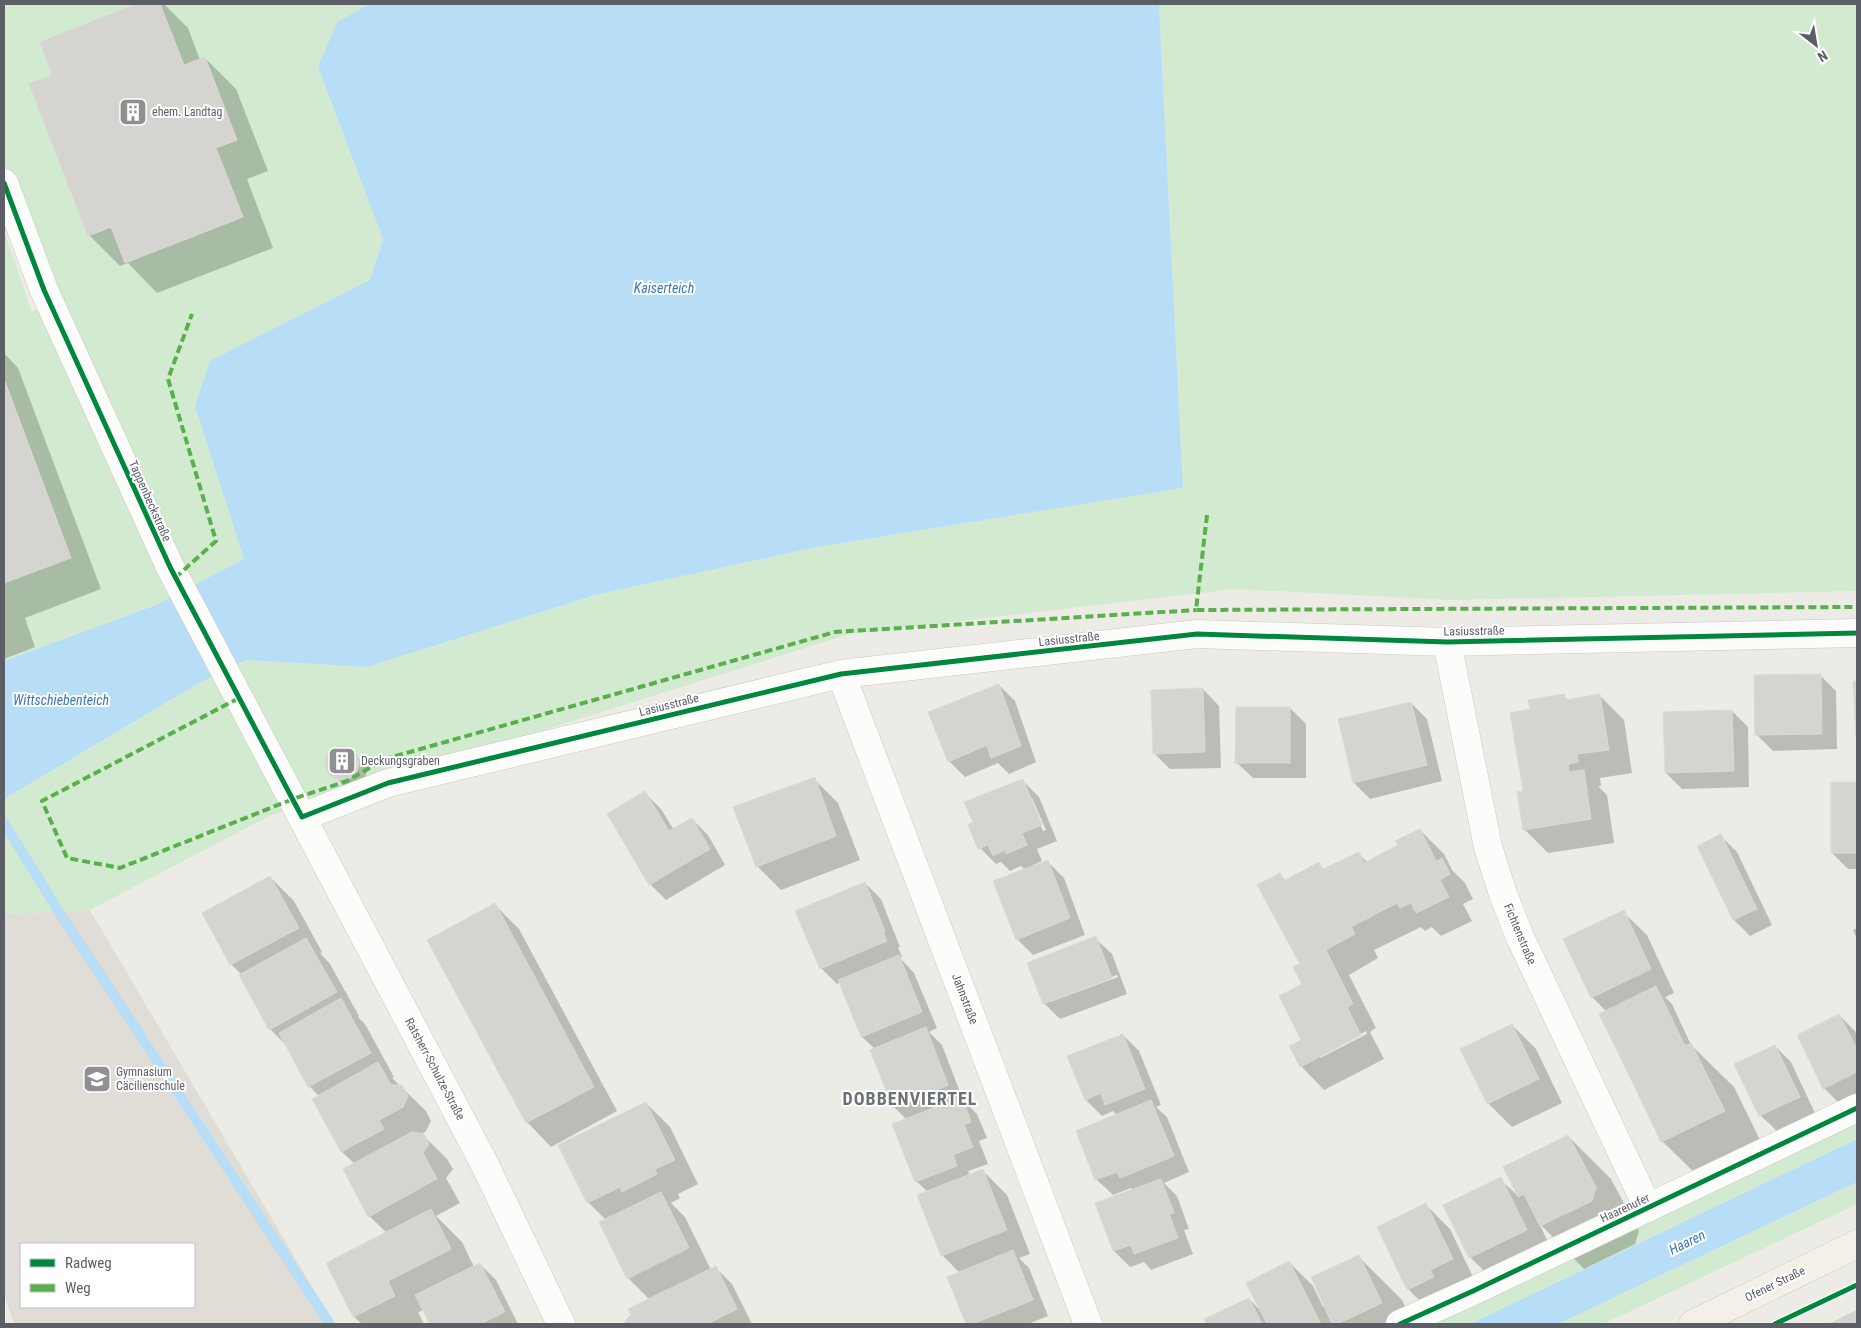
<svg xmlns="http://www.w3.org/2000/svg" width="1861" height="1328" font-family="'Roboto Condensed',sans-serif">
  <rect width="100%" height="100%" fill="#ecebe5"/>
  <path fill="#dfddd5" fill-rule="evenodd" d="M90 910 334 1324H14L4 1293V914ZM21 1244H194V1307H21Z"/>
  <path fill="#d2eacf" d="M4 4H370L337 22 318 67 383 239 370 280 307 312 195 406 244 559 156 605 4 661 5 616 4 583 71 557 4 379V231L32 312 49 303 4 183Z
    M1159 4H1857V591L1452 600 1234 589 850 634 269 816 90 910 4 914V799L199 683 246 660 367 667 595 595 817 547 1183 488Z
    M1857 1117V1139L1470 1324H1423Z
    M1857 1182V1204L1603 1324H1558Z"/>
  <path fill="#b8def7" d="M370 4H1159L1183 488 817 547 595 595 367 667 246 660 199 683 4 799V661L156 605 244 559 195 406 210 361 370 280 383 239 318 67 337 22Z
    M1857 1139V1182L1558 1324H1470Z"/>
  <path fill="#0003" fill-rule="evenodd" d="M140 4H164L188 28 200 60 205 58 236 89 268 171 247 179 273 248 157 293 128 263 120 266 89 235 54 76 41 42Z
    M4 353 18 368 101 589 25 618 35 647 4 659Z
    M1820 675 1836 691 1837 749 1773 751 1757 735Z
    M1854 682H1857V737Z
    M999 685 1015 701 1036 762 1009 774 998 763 965 777 949 761Z
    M1203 689 1219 706 1221 768 1170 769 1154 753Z
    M1564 696 1569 701 1600 696 1624 720 1632 773 1600 778 1601 786H1598L1607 795 1614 843 1548 853 1524 829V792Z
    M1411 703 1427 719 1442 781 1370 799 1354 783Z
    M1290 708 1306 724V778H1253L1236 762Z
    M1732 711 1748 727 1749 787 1682 789 1666 773Z
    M339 748 351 750 366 767 367 772 363 782 354 787 343 785 328 768V758L330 754Z
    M814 779 838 803 860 860 781 890 757 866Z
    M1022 780 1039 797 1057 841 1037 849 1042 861 1033 865 1034 867 1048 862 1064 878 1085 935 1033 955 1017 939 1025 870 1021 866 1010 871 1001 862 996 864 980 848ZM1029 798H1032L1046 830 1043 831Z
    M1832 783H1857V869H1848L1832 853Z
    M645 793 661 809 674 830 692 819 708 835 725 865 666 900 650 884Z
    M1420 830 1444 854 1452 870 1465 883 1473 899 1463 904 1472 921 1441 936 1432 927 1425 931 1421 927 1374 950 1378 958 1349 975 1376 1028 1370 1032 1384 1059 1324 1090 1301 1066 1303 1041 1304 985 1301 965 1280 875 1286 881 1318 863 1325 870 1358 853 1367 862 1399 846ZM1366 1031 1367 1034 1320 1058V1055Z
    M1721 836 1737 852 1772 925 1750 936 1734 920 1699 847Z
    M270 877 294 901 322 952 320 953 330 964 359 1016 358 1017 365 1024 394 1077 392 1078 426 1111 431 1121 426 1131 422 1134 447 1159 453 1169 446 1178 460 1203 436 1216 462 1242 474 1267 480 1264 496 1280 518 1324H431L424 1310 418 1312 424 1324H362L354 1317 327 1263 387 1233 369 1216 355 1164 342 1152 313 1099 319 1096 309 1086 287 1046 270 1029 242 975 231 964Z
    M865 883 881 899 900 947H898L902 957 900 958 914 973 937 1028 929 1032 942 1045 963 1100 977 1114 987 1138 979 1141 988 1164 968 1171 970 1176 983 1171 1007 1195 1030 1254 1019 1258 1029 1268 1048 1316 1028 1324H967L948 1278 960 1273 942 1255 928 1192 916 1181 907 1120 894 1107 875 1049 862 1037 840 983 837 984 821 968Z
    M495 905 519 929 617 1111 551 1147 528 1123 429 940Z
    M1623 912 1647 935 1674 993 1665 997 1672 1004 1691 1045 1734 1087 1767 1154 1706 1184 1662 1141 1607 1012 1592 997Z
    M1857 928V939L1853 930Z
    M1095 938 1112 954 1127 994 1060 1019 1044 1003ZM1117 975 1118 977 1050 1002V1000Z
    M1839 1015 1855 1031 1857 1036V1096L1840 1104 1824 1088Z
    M1512 1025 1536 1049 1562 1103 1512 1127 1488 1103Z
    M1123 1035 1139 1051 1161 1105 1156 1107 1167 1117 1189 1172 1164 1183 1177 1196 1189 1229 1184 1230 1193 1254 1151 1270 1144 1262 1130 1267 1114 1251 1133 1190 1131 1188 1113 1195 1096 1179 1117 1115 1113 1111 1102 1116 1086 1100 1069 1057Z
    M1775 1046 1791 1062 1815 1113 1777 1131 1760 1115 1736 1065Z
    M646 1103 670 1127 698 1184 678 1194 680 1198 671 1203 685 1217 711 1270 716 1268 732 1284 752 1324H625L627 1320 650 1300 628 1278 606 1220 588 1202Z
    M1568 1136 1611 1179 1639 1231 1635 1244 1584 1269 1539 1223 1557 1261 1501 1288 1470 1257 1500 1179 1519 1197 1505 1168Z
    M1426 1205 1450 1229 1476 1283 1432 1313 1408 1289Z
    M1359 1257 1402 1300 1414 1324H1208L1206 1319 1249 1299 1262 1312 1289 1262 1313 1286 1323 1307Z"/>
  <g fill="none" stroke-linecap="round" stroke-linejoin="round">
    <path stroke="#b8def7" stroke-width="10" d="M4 823 61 915 330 1324"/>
  </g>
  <path fill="#d5d4d0" stroke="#dcd9d4" d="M136 4H160L184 65 205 57 237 140 216 148 243 217 125 263 111 227 88 236 29 84 52 75 40 42Z
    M4 379 71 558 4 583Z
    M1821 674 1822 734 1755 735 1754 675Z
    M1853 681H1857V737H1856Z
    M999 684 1021 746 991 758 987 745 948 762 928 712Z
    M1203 688 1205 752 1153 754 1151 690Z
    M1564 694 1565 700 1600 694 1609 750 1577 754 1578 762 1568 764 1569 772 1584 770 1591 819 1523 830 1517 792 1523 791 1510 713 1530 709 1528 700Z
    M1411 702 1427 765 1353 783 1338 719Z
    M1236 707H1290V763H1235Z
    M1732 710 1734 771 1665 773 1663 712Z
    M325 763a17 17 0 1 1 34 0a17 17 0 1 1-34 0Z
    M815 777 836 836 756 867 733 807Z
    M1023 779 1042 825 1022 833 1027 845 1006 854 1005 850 993 856 988 845 978 849 968 825 973 822 964 802Z
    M1831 782H1857V853H1831Z
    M645 791 669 831 692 818 710 849 649 885 607 814Z
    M1420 829 1436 861 1442 858 1450 874 1440 880 1449 897 1416 913 1411 903 1400 908 1397 903 1353 926 1323 869 1359 852 1364 863 1398 845 1395 841Z
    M1721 834 1757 909 1733 920 1697 846Z
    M1048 860 1070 918 1016 940 993 881Z
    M1319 862 1353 926H1351L1355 934 1300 964 1257 885 1280 873 1284 881Z
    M270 876 299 928 230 965 202 913Z
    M865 882 885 931H883L887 941 820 969 795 911Z
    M495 903 594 1087 526 1123 427 940Z
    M1624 910 1651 969 1591 998 1563 939Z
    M1096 936 1112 978 1043 1004 1027 963Z
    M306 938 337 992 269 1030 239 975Z
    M1326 950 1353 1004 1347 1007 1361 1035 1300 1067 1289 1046 1301 1040 1279 996 1302 984 1293 967Z
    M899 955 922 1012 861 1037 838 980Z
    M1656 986 1685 1046 1628 1073 1599 1014Z
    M341 998 371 1053 308 1087 279 1033Z
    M1839 1014 1857 1049V1072L1823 1089 1797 1035Z
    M1512 1024 1539 1079 1487 1104 1460 1049Z
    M926 1027 948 1085 893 1108 870 1050Z
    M1123 1034 1145 1089 1105 1105 1101 1093 1085 1100 1067 1056Z
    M1691 1043 1725 1111 1661 1142 1628 1073Z
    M1775 1045 1800 1097 1759 1116 1734 1064Z
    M378 1062 391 1085H402L408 1096 403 1107 379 1120 384 1129 341 1152 312 1099Z
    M962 1097 971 1122 964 1125 973 1147 953 1155 957 1166 915 1182 892 1124Z
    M1151 1100 1174 1156 1120 1178 1117 1172 1095 1180 1076 1131Z
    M646 1102 675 1160 655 1169 657 1174 622 1192 620 1187 587 1203 558 1145Z
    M412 1132 424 1134 429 1144 423 1153 437 1179 368 1217 343 1169Z
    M1568 1135 1596 1187 1592 1201 1540 1226 1524 1194 1518 1197 1503 1167Z
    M983 1169 1007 1230 941 1256 917 1195Z
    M1501 1177 1527 1230 1469 1258 1443 1205Z
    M1161 1179 1174 1213 1169 1214 1178 1238 1134 1254 1131 1245 1113 1251 1095 1203Z
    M661 1192 689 1248 627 1279 599 1222Z
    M1426 1203 1453 1259 1430 1270 1434 1277 1407 1290 1377 1227Z
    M431 1209 451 1249 388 1281 395 1296 353 1317 326 1263Z
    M1013 1250 1033 1300 972 1324H966L947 1277Z
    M1359 1255 1382 1303 1337 1324H1332L1311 1277Z
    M1289 1261 1321 1324H1267L1246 1283Z
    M480 1263 505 1312 480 1324H430L415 1295Z
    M716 1266 737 1309 707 1324H624L626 1320 631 1315 628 1309Z
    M1249 1298 1262 1324H1207L1204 1319Z
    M1857 1310V1324H1829Z"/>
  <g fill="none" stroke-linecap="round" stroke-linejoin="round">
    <defs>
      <path id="minor" d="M4 183 44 290 170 567 484 1163 561 1324
        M1447 642 1488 847 1503 894 1520 937 1648 1208
        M841 674 1088 1324
        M302 817 388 783 841 674 1197 634 1447 642 1857 633
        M1400 1324 1473 1291 1857 1108"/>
      <path id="major" d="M1693 1324 1857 1244"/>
    </defs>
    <use href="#minor" stroke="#c8c8c7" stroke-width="29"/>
    <use href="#major" stroke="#d5ccb1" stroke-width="29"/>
    <use href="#minor" stroke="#fcfcfb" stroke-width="28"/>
    <use href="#major" stroke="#f3f1e7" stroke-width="28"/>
    <path stroke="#58b04a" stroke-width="4" stroke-dasharray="8 4" stroke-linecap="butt" d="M1207 515 1196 610 1857 607
      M175 578 216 541 168 379 192 314
      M239 698 42 801 67 858 120 868 293 799 347 781 385 759 835 632 1196 610"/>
    <defs>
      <path id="cycleway" d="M4 183 44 290 170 567 302 817 388 783 841 674 1197 634 1447 642 1857 633
        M1400 1324 1473 1291 1857 1108
        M1775 1324 1857 1285"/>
    </defs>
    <use href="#cycleway" stroke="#fff" stroke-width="8"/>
    <use href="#cycleway" stroke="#00873e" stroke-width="5"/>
  </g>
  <defs>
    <symbol id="building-square" viewBox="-11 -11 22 22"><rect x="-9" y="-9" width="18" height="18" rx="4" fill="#8e9092" stroke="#fff"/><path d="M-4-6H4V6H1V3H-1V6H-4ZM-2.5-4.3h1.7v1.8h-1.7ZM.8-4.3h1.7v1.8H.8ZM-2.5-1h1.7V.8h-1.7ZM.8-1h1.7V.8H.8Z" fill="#fff"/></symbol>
    <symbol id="school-square" viewBox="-11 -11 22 22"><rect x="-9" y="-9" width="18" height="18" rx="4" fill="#8e9092" stroke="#fff"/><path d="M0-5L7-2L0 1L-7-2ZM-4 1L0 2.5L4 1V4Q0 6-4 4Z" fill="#fff"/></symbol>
  </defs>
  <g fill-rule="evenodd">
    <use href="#building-square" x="117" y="96" width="32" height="32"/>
    <use href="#building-square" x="326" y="745" width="32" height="32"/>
    <use href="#school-square" x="81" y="1063" width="32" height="32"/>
  </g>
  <g text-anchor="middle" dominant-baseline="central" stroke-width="4" stroke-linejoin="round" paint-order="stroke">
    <g font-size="12" fill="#5b5f65" stroke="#fff" text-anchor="start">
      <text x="152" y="112">ehem. Landtag</text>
      <text x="361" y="761">Deckungsgraben</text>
      <text x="116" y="1072">Gymnasium<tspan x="116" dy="14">Cäcilienschule</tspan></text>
    </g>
    <g font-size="12" fill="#5b5f65" stroke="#fff">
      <text transform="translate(150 501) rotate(66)">Tappenbeckstraße</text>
      <text transform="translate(1474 631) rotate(-1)">Lasiusstraße</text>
      <text transform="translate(1069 639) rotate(-6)">Lasiusstraße</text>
      <text transform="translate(669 705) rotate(-14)">Lasiusstraße</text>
      <text transform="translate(1520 934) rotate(67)">Fichtenstraße</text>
      <text transform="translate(965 999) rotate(69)">Jahnstraße</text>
      <text transform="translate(435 1069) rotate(62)">Ratsherr-Schulze-Straße</text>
      <text transform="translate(1625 1208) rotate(-25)">Haarenufer</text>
      <text transform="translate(1775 1284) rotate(-26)">Ofener Straße</text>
    </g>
    <g font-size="14" font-style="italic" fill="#3778b9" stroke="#fff">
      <text x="664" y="288">Kaiserteich</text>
      <text x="61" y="700">Wittschiebenteich</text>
      <text transform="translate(1687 1242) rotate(-26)">Haaren</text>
    </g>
    <g font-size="18" font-weight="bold" letter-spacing="1" fill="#6c7177" stroke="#fff">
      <text x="910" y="1098">DOBBENVIERTEL</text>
    </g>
  </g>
  <rect width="1861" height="1328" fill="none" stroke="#5b5f65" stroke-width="10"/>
  <rect x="20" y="1243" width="175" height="65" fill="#ffffff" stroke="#bdbfc1"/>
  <rect x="30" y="1259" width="25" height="8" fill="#00873e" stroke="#bdbfc1"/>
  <text x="65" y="1268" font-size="15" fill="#5b5f65">Radweg</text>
  <rect x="30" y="1284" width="25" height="8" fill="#58b04a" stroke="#bdbfc1"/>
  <text x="65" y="1293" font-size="15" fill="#5b5f65">Weg</text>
  <g transform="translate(1816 45) rotate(149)" stroke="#ffffff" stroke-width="4" paint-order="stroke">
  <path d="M0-4L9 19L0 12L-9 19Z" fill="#5b5f65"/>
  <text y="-8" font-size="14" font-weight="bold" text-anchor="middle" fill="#5b5f65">N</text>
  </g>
</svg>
